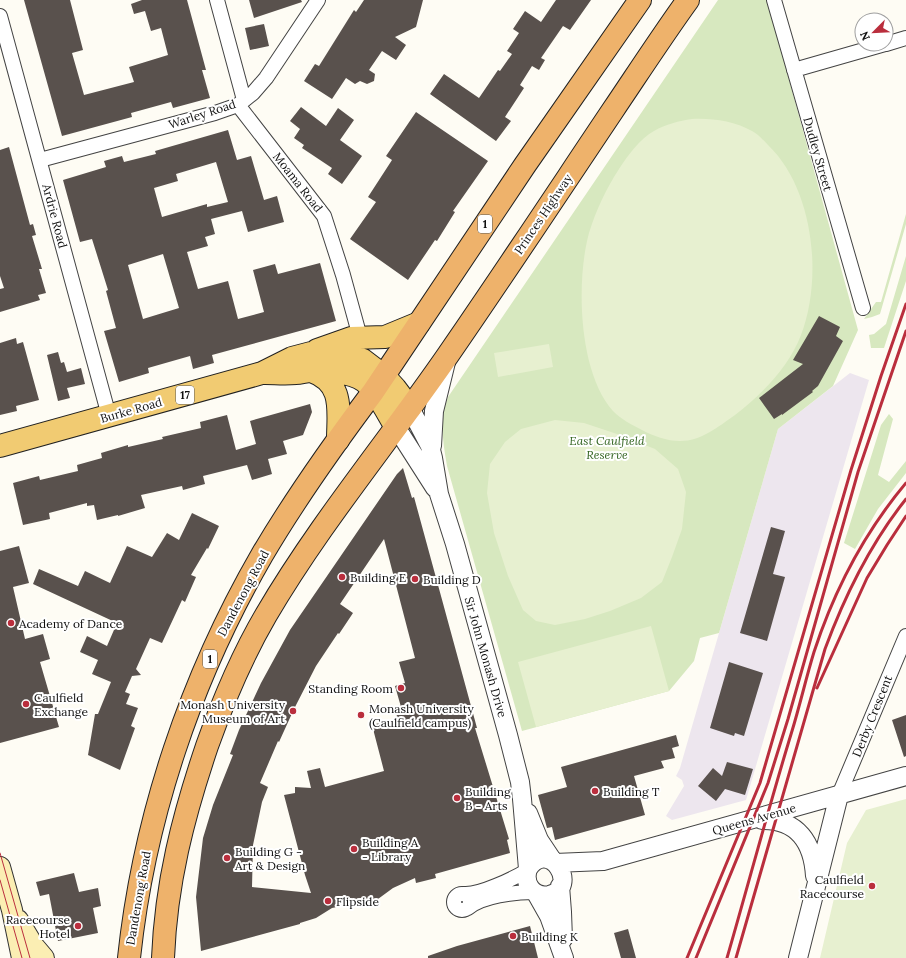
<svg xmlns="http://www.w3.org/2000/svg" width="906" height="958" font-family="Lora,serif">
  <rect width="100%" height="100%" fill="#fefcf4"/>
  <path fill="#ede6ee" d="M850 373 869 380 746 800 672 820 666 816 684 786 682 780 676 776 680 768 778 429Z"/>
  <path fill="#d7e8bf" d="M718 0H767L858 330 833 386 778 429 719 633 700 638 694 661 669 691 522 731 447 466C443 443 439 419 448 397Z
    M906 214V224L880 314 872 317 864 319 876 302H881Z
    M906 256V281L884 348H871L869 335 874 334 886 324Z
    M889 414 893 419 878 475 889 482 906 461V473L878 509 855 549 844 543 881 425Z"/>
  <path fill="#e7f0d0" d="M692 119C712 118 734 121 752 131 758 134 763 140 768 145 814 189 823 278 801 335 789 367 761 395 735 415 718 427 701 441 680 441 667 441 653 436 642 430 632 425 621 419 613 411 578 372 576 280 589 233 596 210 606 189 619 169 628 155 640 139 654 131 666 124 679 121 692 119Z
    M549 344 553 367 498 377 494 353Z
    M555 420 584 423 617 434 655 449 678 469 686 492 682 529 672 557 662 582 641 598 610 611 585 619 555 625 536 621 523 610 508 576 494 533 487 493 490 464 505 442 521 429Z
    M651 626 669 691 536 727 518 662Z
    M906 799V958H820L847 843 866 810Z"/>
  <path fill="#59514d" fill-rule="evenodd" d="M24 0H70L83 50 72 53 84 95 134 82 129 67 168 55 161 28 151 31 145 11 134 14 131 4 142 0H187L206 70H202L210 98 173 108 171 102 131 113 132 117 62 136Z
    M249 0H301L302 2 254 18Z
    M364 0H423L416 27 395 37 406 45 396 60 382 51 369 70 375 74 374 81 367 84 360 81 355 84 346 78 332 99 304 81 315 64 319 66 354 10 356 12Z
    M556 0H591L570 30 563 26 541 58 545 60 539 70 532 66 520 85 524 88 505 117 511 121 496 141 430 94 444 74 479 98 498 70 500 71 512 54 507 51 519 33 513 29 525 11 541 22Z
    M264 24 269 46 250 50 245 28Z
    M301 107 326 126 338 108 354 120 340 140 362 156 342 184 328 174 332 168 302 148 304 145 294 138 300 129 290 121Z
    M416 112 488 161 453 211 455 212 437 241 435 240 408 280 350 239 376 202 368 197 392 160 386 156Z
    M228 130 237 160 251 156 264 200 277 196 284 222 248 232 242 211 211 219 215 234 205 237 208 246 187 252 198 289 228 281 238 319 264 312 253 270 275 264 278 274 320 263 336 321 212 355 214 363 193 369 190 356 148 368 149 373 119 382 104 331 116 328 106 291 108 290 92 239 80 242 63 180 106 167 104 161 122 156 124 162 156 154 155 151ZM216 162 228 202 207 207V204L162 217 154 188 178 181 176 174ZM163 254 179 308 143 319 128 265Z
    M9 147 30 225 33 224 36 235 32 236 42 269H39L46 293 38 295 40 300 0 312V289L4 288 0 276V150Z
    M819 316 840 327 836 336 843 341 818 386 812 391 813 392 782 415V414L774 419 759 398 803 364 793 360Z
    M16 338 17 344 23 342 39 400 16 406 17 411 0 415V343Z
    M58 352 61 363 64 362 67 372 81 368 85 384 67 388 70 398 58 401 47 355Z
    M310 404 312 412 303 435 283 441 287 454 268 459 272 474 252 480 247 465 203 476 205 484 183 490 182 486 141 495 145 508 118 516V515L97 520 94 505 87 506V503L49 513 50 519 23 525 13 483 39 476 40 480 78 471 77 465 102 458 101 453 128 445V447L163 439 162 437 201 428 200 422 227 415 236 450 256 444 250 421Z
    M403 468 412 498 414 497 477 728H475L509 839 507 840 510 853 435 874 436 878 416 883 415 878 393 888 378 899 332 908 316 918 300 923V924L201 951 196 897 203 838 213 805 233 755 230 754 239 730 261 683 290 630 397 474ZM384 539 415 658 399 662 405 683 395 686 401 707 395 719 372 725 384 771 325 787 320 768 307 771 311 788 295 787V793L284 795 305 875 311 893 252 887 253 845 262 802 268 787 260 783 278 741 279 742 294 709 316 666 338 633 339 634 353 613 340 604Z
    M192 513 219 526 208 549 207 548 191 575 196 577 185 602 182 600 162 643 150 638 136 669 141 675 132 676 125 692 130 694 126 704 138 708 131 726 135 728 120 770 88 755 95 714H98L111 682 92 674 98 660 80 652 87 636 107 646 117 623 33 584 39 569 78 586 85 571 110 583 127 546 152 557 167 533 179 540Z
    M771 527 785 531 773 574 785 577 767 641 740 633Z
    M19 546 29 583 13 587 25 639 43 634 50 659 40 662 59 727 0 743V551Z
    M729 662 763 673 744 736 735 733 734 736 710 728Z
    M906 715V756L904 757 892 720Z
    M676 735 679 746 672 748 675 758 661 761 664 768 634 776 645 815 555 840 552 827 547 828 538 795 567 787 561 767Z
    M727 762 753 769 745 795 725 789 716 801 698 786 713 768 722 776Z
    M74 873 79 892 98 888 101 906 93 908 98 933 58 941 49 894 40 896 36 882Z
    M530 926 538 958H428V956L457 946Z
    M628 929 636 958H621L614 933Z"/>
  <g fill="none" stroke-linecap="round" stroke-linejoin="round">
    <defs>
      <path id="minor" d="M217 0 244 100
        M774 0 863 308
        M0 16 109 416
        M886 44 906 38
        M794 70 885 44
        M238 105 324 216 343 275 360 337
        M40 160 215 113 238 105 253 93 266 78 318 0
        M839 795 906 636
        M454 902a8 8 0 1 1 16 0a8 8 0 1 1-16 0Z
        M464 894C480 895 513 879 528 870
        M468 908C482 896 515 892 534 892"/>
      <path id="tertiary" d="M410 408 430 446 433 458 439 494 455 544 508 735 520 782 522 799 528 869C523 883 533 898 549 895 581 888 549 837 528 869
        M396 427 435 488
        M432 446 434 411 446 362
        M528 813 539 840 553 861
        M762 820C798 819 813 843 815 876
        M555 863 603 861 906 776
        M560 886 562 912 563 939
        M536 893 549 916 564 958
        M798 958 839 795"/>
      <path id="secondary" d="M0 867 12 910 22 958
        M18 920 33 945 44 958"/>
      <path id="primary" d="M317 350 351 338 385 337 419 323
        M311 371C345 383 338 411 338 440
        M265 373C275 373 285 374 296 373 301 373 306 371 311 371 326 370 352 372 364 381 377 391 387 413 396 427
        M0 446 262 373 292 358 311 353 351 356 363 360 384 376 395 388 410 408"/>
      <path id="trunk" d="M129 958C144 817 191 678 262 555 295 499 334 444 373 392L525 165 640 0
        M163 958C166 883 183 817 207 746 223 701 242 656 266 615 320 523 388 442 448 355 504 274 558 192 613 110 638 73 662 36 688 0"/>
    </defs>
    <use href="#minor" stroke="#434343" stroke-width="16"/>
    <use href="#tertiary" stroke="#434343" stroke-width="20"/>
    <use href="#secondary" stroke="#323232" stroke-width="22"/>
    <use href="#primary" stroke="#212121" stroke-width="24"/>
    <use href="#trunk" stroke="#212121" stroke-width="24"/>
    <use href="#minor" stroke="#fff" stroke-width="14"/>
    <use href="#tertiary" stroke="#fff" stroke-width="18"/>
    <use href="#secondary" stroke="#fbeeb3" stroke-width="20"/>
    <use href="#primary" stroke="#f1cb72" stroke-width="22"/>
    <use href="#trunk" stroke="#eeb26b" stroke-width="22"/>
    <path stroke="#ba2e3d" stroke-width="1" d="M0 853 30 958
      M0 880 22 958"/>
    <path stroke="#ba2e3d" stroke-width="3" d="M817 688 867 578 887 545 906 516
      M687 958 760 783 851 470 881 376 906 304
      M696 958 768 783 788 719 858 472 906 331
      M727 958C749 882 769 806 792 731 800 705 806 678 814 652 834 591 864 533 906 483
      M736 958 825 649C845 595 870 544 906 499"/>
  </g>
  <g fill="#ba2e3d" stroke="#fff" stroke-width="1.5">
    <circle cx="342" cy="577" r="4"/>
    <circle cx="415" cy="579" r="4"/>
    <circle cx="11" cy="623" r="4"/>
    <circle cx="401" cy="688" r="4"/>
    <circle cx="26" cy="704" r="4"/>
    <circle cx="293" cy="711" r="4"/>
    <circle cx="361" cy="715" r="4"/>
    <circle cx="595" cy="791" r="4"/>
    <circle cx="457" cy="798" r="4"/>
    <circle cx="354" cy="849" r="4"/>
    <circle cx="227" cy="858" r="4"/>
    <circle cx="872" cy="886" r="4"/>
    <circle cx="328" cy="901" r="4"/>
    <circle cx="78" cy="926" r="4"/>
    <circle cx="513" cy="936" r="4"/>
  </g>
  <g text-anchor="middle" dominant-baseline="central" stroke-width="4" stroke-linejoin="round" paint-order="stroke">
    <g fill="#fff" stroke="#585858" stroke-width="1">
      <rect x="478" y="215" width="14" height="18" rx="3"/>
      <rect x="176" y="386" width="18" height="18" rx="3"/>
      <rect x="203" y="650" width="14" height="18" rx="3"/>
    </g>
    <g font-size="11" font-weight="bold" fill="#101010">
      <text x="485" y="224">1</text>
      <text x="185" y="395">17</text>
      <text x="210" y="659">1</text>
    </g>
    <g font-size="12" fill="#101010" stroke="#fff">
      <text transform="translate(202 114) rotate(-18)">Warley Road</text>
      <text transform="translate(818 154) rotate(74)">Dudley Street</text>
      <text transform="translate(298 182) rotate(52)">Moama Road</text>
      <text transform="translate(543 214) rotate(-56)">Princes Highway</text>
      <text transform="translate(55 216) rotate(75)">Ardrie Road</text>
      <text transform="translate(131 410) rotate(-16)">Burke Road</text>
      <text transform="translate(243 593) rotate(-62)">Dandenong Road</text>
      <text transform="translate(486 657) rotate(74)">Sir John Monash Drive</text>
      <text transform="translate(872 716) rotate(-68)">Derby Crescent</text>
      <text transform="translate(754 819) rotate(-16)">Queens Avenue</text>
      <text transform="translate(138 898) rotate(-80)">Dandenong Road</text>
    </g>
    <g font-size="12" font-style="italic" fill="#356623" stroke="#fff">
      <text x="607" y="440">East Caulfield<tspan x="607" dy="14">Reserve</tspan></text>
    </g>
    <g font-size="12" fill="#101010" stroke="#fff" text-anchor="start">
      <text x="350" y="577">Building E</text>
      <text x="423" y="579">Building D</text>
      <text x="19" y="623">Academy of Dance</text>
      <text x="393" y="688" text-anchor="end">Standing Room</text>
      <text x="34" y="697">Caulfield<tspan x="34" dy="14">Exchange</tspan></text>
      <text x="285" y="704" text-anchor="end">Monash University<tspan x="285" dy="14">Museum of Art</tspan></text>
      <text x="369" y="708">Monash University<tspan x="369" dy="14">(Caulfield campus)</tspan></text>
      <text x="465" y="791">Building<tspan x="465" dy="14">B - Arts</tspan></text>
      <text x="603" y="791">Building T</text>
      <text x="362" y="842">Building A<tspan x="362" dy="14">- Library</tspan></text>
      <text x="235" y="851">Building G -<tspan x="235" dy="14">Art &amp; Design</tspan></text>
      <text x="864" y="879" text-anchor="end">Caulfield<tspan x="864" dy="14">Racecourse</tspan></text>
      <text x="336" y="901">Flipside</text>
      <text x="70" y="919" text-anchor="end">Racecourse<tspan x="70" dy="14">Hotel</tspan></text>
      <text x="521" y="936">Building K</text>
    </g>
  </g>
  <g transform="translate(874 32) rotate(246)"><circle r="19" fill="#ffffff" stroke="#9f9f9f"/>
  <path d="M0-3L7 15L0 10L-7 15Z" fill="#ba2e3d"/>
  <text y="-6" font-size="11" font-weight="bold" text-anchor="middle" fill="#101010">N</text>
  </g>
</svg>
